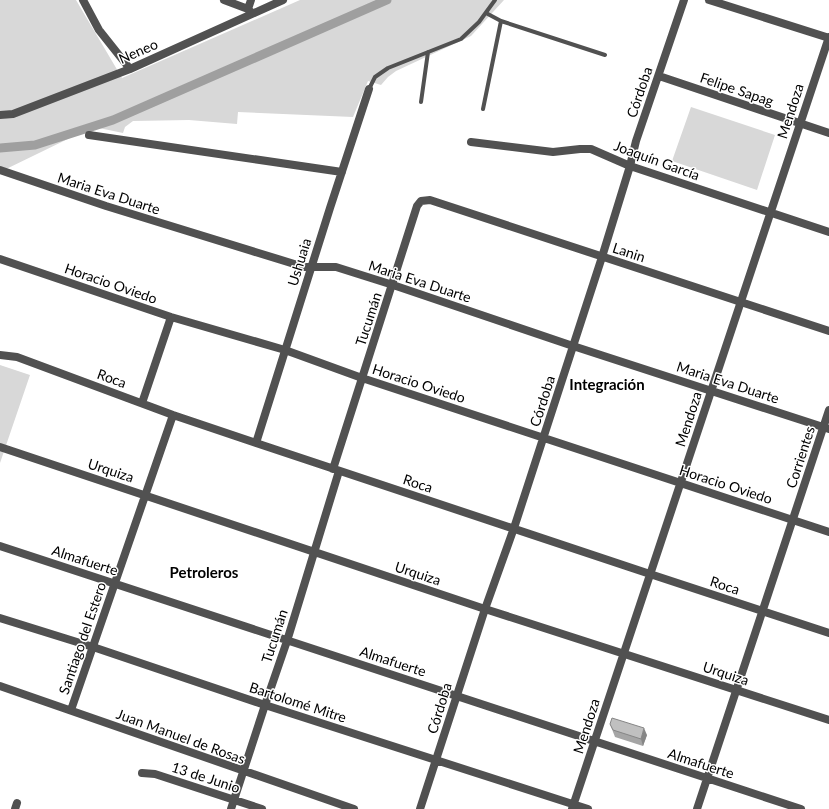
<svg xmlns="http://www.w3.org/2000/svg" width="829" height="809" font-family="Lato,sans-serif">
  <rect width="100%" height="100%" fill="#fff"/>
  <path fill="#d8d8d8" d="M0 0H76L122 78 300 0H504L471 36 396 71 388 77 381 85 368 81 353 117 238 112 237 124 189 120 133 121 125 127 123 133 99 128 74 136 0 172Z
    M691 107 775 135 757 190 672 161Z
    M0 365 30 375 0 463Z"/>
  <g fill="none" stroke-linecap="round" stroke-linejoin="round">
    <path stroke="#9f9f9f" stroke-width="9" d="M0 148 35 145 113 120 387 0"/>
    <path stroke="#515151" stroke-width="4" d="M486 13 501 21 605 55
      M369 89 375 77 388 68 461 39 479 22 495 0
      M421 102 428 52
      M483 109 501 21"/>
    <path stroke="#515151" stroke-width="8" d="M83 0 99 30 130 69
      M224 0 248 9 252 13
      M709 0 829 38
      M248 9 251 0
      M659 76 829 133
      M0 115 13 114 130 69 283 0
      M89 135 342 172
      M471 142 553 152 580 149H591L630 166 829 232
      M0 170 106 206 304 267H336L393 285 573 346 829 429
      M0 259 171 317 285 350 362 378 829 532
      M0 355 17 357 173 415 256 443 650 574 829 633
      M142 403 171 317
      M256 443 330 208 369 89
      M0 447 485 609 829 720
      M333 469 417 206 421 201 430 200 829 331
      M0 546 801 809
      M0 618 93 647 265 705 588 809
      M0 686 354 809
      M71 710 173 415
      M142 773 155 774 262 809
      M15 809 17 803
      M231 809 265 705 287 641 339 471
      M420 809 485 609 514 528 602 257 630 166 636 141 684 0
      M572 809 829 37
      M697 809 829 410"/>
  </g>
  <path fill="#a5a5a5" d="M610 724 647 735 643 746 615 737Z"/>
  <path fill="#868686" d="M644 728 647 735 643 746 641 739Z"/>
  <path fill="#c0c0c0" stroke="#868686" d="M612 718 644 728 641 739 613 730 610 724Z"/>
  <g text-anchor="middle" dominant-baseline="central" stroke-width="3" stroke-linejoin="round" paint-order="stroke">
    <g font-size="14" fill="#000" stroke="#fff">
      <text transform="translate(138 51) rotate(-24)">Neneo</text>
      <text transform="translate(737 89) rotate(19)">Felipe Sapag</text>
      <text transform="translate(639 92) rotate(-71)">Córdoba</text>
      <text transform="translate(790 111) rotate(-72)">Mendoza</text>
      <text transform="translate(657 160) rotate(20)">Joaquín García</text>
      <text transform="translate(109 193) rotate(18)">Maria Eva Duarte</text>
      <text transform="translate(629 252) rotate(18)">Lanin</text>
      <text transform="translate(299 262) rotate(-73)">Ushuaia</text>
      <text transform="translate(420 281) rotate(18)">Maria Eva Duarte</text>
      <text transform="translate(111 283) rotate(19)">Horacio Oviedo</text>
      <text transform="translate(368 319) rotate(-72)">Tucumán</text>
      <text transform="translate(112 378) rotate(20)">Roca</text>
      <text transform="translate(728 382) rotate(18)">Maria Eva Duarte</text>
      <text transform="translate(419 383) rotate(18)">Horacio Oviedo</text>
      <text transform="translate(542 401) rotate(-72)">Córdoba</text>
      <text transform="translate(688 419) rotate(-72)">Mendoza</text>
      <text transform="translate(800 457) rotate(-72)">Corrientes</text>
      <text transform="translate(111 470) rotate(18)">Urquiza</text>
      <text transform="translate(418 483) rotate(18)">Roca</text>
      <text transform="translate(726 484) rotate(18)">Horacio Oviedo</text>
      <text transform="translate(85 560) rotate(18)">Almafuerte</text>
      <text transform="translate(418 573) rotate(18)">Urquiza</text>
      <text transform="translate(725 585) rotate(18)">Roca</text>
      <text transform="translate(274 636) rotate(-72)">Tucumán</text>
      <text transform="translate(82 638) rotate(-71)">Santiago del Estero</text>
      <text transform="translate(393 661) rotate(18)">Almafuerte</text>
      <text transform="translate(726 673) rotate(18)">Urquiza</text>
      <text transform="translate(298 702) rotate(18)">Bartolomé Mitre</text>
      <text transform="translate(439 708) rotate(-73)">Córdoba</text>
      <text transform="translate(586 726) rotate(-72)">Mendoza</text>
      <text transform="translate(181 736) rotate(20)">Juan Manuel de Rosas</text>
      <text transform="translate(701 763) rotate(18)">Almafuerte</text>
      <text transform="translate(206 777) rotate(18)">13 de Junio</text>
    </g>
    <g font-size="15" font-weight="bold" fill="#000" stroke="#fff">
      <text x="607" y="384">Integración</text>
      <text x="204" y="572">Petroleros</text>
    </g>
  </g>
</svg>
